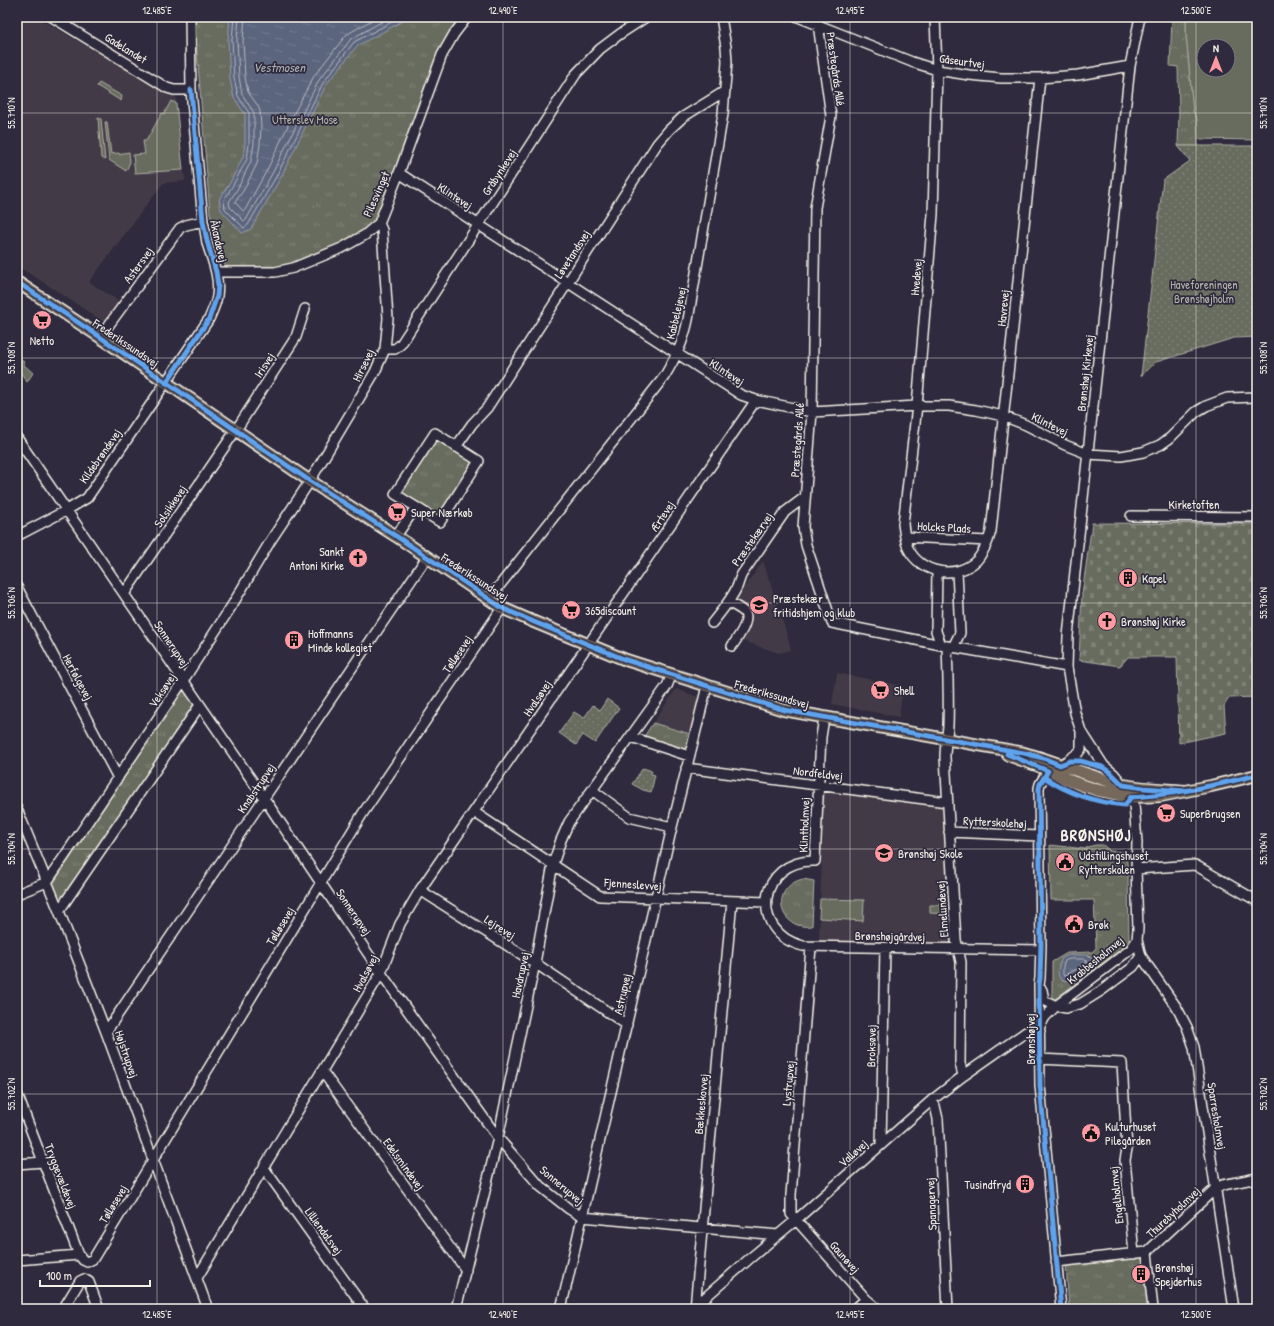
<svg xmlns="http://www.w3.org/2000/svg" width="1274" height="1326" font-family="'Patrick Hand',sans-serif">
  <defs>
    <pattern id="forest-crowns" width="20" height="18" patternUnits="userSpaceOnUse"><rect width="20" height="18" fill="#686c5e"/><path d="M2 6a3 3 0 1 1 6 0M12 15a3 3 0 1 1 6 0" fill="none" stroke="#7e8175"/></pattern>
    <pattern id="cemetery-stones" width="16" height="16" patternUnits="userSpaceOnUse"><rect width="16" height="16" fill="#686c5e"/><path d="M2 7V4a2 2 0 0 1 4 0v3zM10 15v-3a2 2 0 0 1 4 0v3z" fill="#7e8175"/></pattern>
    <pattern id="park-tufts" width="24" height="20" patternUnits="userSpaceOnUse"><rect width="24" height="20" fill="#686c5e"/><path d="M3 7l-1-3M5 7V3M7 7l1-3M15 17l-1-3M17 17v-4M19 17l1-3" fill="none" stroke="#7e8175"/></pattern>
    <pattern id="garden-dots" width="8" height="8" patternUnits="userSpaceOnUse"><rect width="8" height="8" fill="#686c5e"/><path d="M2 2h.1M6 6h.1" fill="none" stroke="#7e8175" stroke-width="1.8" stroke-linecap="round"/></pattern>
    <pattern id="water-ripples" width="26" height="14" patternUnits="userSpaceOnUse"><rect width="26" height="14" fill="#5b657e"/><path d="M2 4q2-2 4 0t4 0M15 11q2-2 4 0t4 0" fill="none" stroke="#737c90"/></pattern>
  </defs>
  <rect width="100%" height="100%" fill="#2f2a3d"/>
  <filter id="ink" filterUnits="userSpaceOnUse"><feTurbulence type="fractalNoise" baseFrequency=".025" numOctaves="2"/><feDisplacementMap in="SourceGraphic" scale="8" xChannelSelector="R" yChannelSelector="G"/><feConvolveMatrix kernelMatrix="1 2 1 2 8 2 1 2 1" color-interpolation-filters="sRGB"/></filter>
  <g filter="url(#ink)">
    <path fill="#433a47" d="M17 17H36L176 97 185 181 163 183 89 282 120 302 105 323 54 289 17 266Z
      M763 561 788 638 791 650 779 653 743 641 749 622 734 602Z
      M837 673 903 686 899 717 832 704Z
      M676 689 698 697 690 734 653 723Z
      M824 791 943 806 950 944 819 941Z"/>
    <path fill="#686c5e" stroke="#aeaea3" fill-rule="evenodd" d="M1186 17H1257V140L1197 139V120L1193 111 1186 35ZM1204 46H1228V70H1204Z
      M99 83 122 96 121 101 97 86Z
      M171 101 176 103 183 170 135 173 133 155 145 154 143 141H146L162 113 164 114Z
      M98 118 101 119 105 160 101 158Z
      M105 122H107L111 154 119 153 120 155 123 153 129 152 130 162 126 171 109 160Z
      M17 357 24 362V365L33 373 27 382 17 367Z
      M820 899 864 900 863 921 819 918Z
      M930 905H945V914L930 913Z"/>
    <path fill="url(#forest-crowns)" stroke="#aeaea3" d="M1172 17H1186V35L1193 111 1197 120 1198 146H1178L1179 112 1178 67 1170 66Z"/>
    <path fill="url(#cemetery-stones)" stroke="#aeaea3" d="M1092 523 1257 524V650L1253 651 1257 697 1229 698 1224 706 1226 733 1179 743 1177 657H1128L1120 666 1079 660 1082 594Z"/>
    <path fill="url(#park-tufts)" stroke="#aeaea3" d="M195 17H462L449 34 432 66 378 216 361 234 309 260 274 268H226L210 213 195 28Z
      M436 437 474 462 440 519 400 491Z
      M183 689 194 704 65 900 61 902 53 884Z
      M653 723 690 734 686 752 643 738Z
      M1050 845 1086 849 1087 847 1096 845H1103L1110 851 1126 852 1128 874 1129 943 1055 999 1052 998V962L1067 953 1092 952 1096 948V946L1094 900H1051Z
      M803 879 814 881 812 926C778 931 769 887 803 879Z
      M1144 1257 1149 1309H1069L1066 1264Z"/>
    <path fill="url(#garden-dots)" stroke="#aeaea3" d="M1178 146H1257V337L1234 338 1156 362 1141 376 1163 180 1190 161Z
      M607 699 619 708 595 743 583 735 576 745 559 733 574 712 584 718 593 705 600 710Z
      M643 768 652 771 651 774 655 775 651 792 643 790 632 784Z"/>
    <path fill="url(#water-ripples)" stroke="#989da8" d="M230 17H410L357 46 326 85 281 177 251 229 242 233 221 210 219 199 230 183 243 157 245 143V114L234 98 230 79 228 40Z
      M1069 955H1088L1092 959 1089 967 1066 981 1061 980C1056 974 1059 965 1062 958Z"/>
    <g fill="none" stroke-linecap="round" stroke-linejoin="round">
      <path stroke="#b7b9be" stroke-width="1" d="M234 17 232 40 234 78 238 96 249 113V144L247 159 233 185 224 200 225 209 244 228 248 225 277 175 323 83 354 42 401 17
        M239 17 237 40 239 77 242 94 254 113V144L251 161 238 188 229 202 230 207 244 221 246 220 273 172 319 80 351 39 390 17
        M245 17 243 41 245 77 248 92 258 106 260 111 261 128 260 144 257 164 243 191 235 202 243 211 245 210 267 170 293 115 314 76 346 35 377 17
        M1070 959H1085L1087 961 1085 964 1064 976 1063 975V966L1065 961Z"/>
      <defs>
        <path id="minor" d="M52 17 167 88 174 90H191
          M798 17 912 62 937 70 969 75 1001 78H1040L1078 75 1130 66
          M817 17 831 116 815 208 812 412 803 527 806 545 832 623 941 645 1067 667
          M399 173 741 395 756 400 812 412 917 406H949L976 410 1003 416 1026 425 1065 445 1088 454 1121 456 1143 452 1160 445 1170 438 1196 412 1206 406 1227 398 1257 397
          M216 272H275L293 268 342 248 365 235 379 223 399 173 442 55 454 34 467 17
          M100 337 180 228 186 225 203 221
          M385 349H395L401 344 576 74 600 49 620 34 646 17
          M435 433 479 461 440 522 395 494Z
          M17 438 264 798 381 973 498 1138 540 1186 569 1209 582 1217 778 1235
          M456 447 472 424 487 408 657 144 669 130 683 117 725 91
          M1131 516 1257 517
          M17 536 67 510 87 498 209 319C212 312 216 304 217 296 220 277 212 260 207 243 206 236 205 229 203 221L191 90 190 17
          M396 536 416 507
          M905 537 988 541C985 548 982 554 977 560 957 580 920 574 908 548 905 541 904 532 903 524L917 406 933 214 937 70 935 17
          M988 541 991 531 1040 78
          M937 571 936 631 941 645
          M17 587 118 778
          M124 594 236 430 296 337 305 309
          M489 599 664 377C676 357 683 343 688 320L723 114 727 62 726 47 721 17
          M728 602C733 605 740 608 744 612 751 620 737 639 732 646
          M712 623C721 612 730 601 736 589 739 584 739 579 742 574L785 512 805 497
          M947 646C948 673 949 700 948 726 947 737 945 747 945 757L956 940 961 962 960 1063 963 1076
          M953 647 960 633 957 571
          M824 718 821 737 815 861C758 859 748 933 803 946L1040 950
          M631 737 689 756
          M686 768 947 802
          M592 790 629 817 672 827
          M17 809 59 911 106 1032 208 1309
          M474 812 600 896 766 902
          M949 832 1039 836
          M1136 869 1195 865 1257 901
          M420 890 535 963 627 1025
          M17 894 47 882 183 681 231 607 271 540 310 481 375 372 385 349 388 318 382 230 379 223
          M59 911 200 705
          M1137 940 1141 956 1177 1008 1187 1027 1194 1047 1234 1309
          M811 947 791 1195V1214L866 1299 878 1309
          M1042 990 1044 1000 1056 1006 1066 1008 1080 1004 1101 991 1133 967 1141 956
          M1040 1026 1045 1017 1056 1006 1131 949 1137 940 1138 929 1136 869 1137 843 1134 804 1131 797 1123 785 1114 774 1104 766 1082 732
          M106 1032 427 557
          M1039 1059 1122 1063 1127 1149 1125 1160 1134 1254
          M322 1071 466 1270
          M17 1094 79 1255 83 1260 87 1262 93 1259 363 813 502 608
          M932 1100 935 1106 938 1119 948 1309
          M881 1145 885 948
          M17 1164 43 1162
          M264 1168 365 1309
          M1147 1252 1153 1309
          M17 1260 79 1255
          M1056 1262 1147 1252 1216 1188 1223 1185 1257 1178
          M197 1278 381 973 400 924 420 890 756 400
          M695 1308 732 901
          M63 1309 80 1281 84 1279 89 1282 99 1309
          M456 1309 498 1138 535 963 553 864 561 840 569 822 667 686 672 674
          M561 1309 672 827 707 686
          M692 1309 748 1260 796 1220 932 1100 963 1076 1026 1032 1040 1031
          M855 1309 866 1299
          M1061 1309 1040 1085 1039 985 1040 978 1041 945 1039 788 1040 784 1048 771 1067 761 1078 753 1081 749V731L1075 713 1067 667 1068 636 1130 66 1140 17"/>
        <path id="major" d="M17 282 100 337 310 481 396 536 489 599 502 608 534 622 626 660 784 710 1024 753C1058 762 1089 777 1124 785 1144 789 1164 789 1185 791
          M1008 755 1039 766 1073 782 1097 790 1131 797 1160 796 1211 786 1257 775"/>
      </defs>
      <use href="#minor" stroke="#f4f1e8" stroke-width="12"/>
      <use href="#major" stroke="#f4f1e8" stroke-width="14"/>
      <use href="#minor" stroke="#2f2a3d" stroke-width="9"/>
      <use href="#major" stroke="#76695c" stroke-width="11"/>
      <defs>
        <path id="cycleway" d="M17 282 100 337 310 481 396 536 489 599 502 608 534 622 626 660 784 710 1024 753 1043 758 1060 765 1070 761H1080L1102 767 1110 772 1123 785 1144 788 1185 791
          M166 383 209 319 217 296 218 285 216 272 207 241 203 221 191 90
          M1007 754 1048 771 1040 784 1039 788 1041 945 1040 978 1039 985 1040 1085 1061 1309
          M1044 777C1067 793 1097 803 1125 805L1131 797C1174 795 1216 785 1257 775"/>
      </defs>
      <use href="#cycleway" stroke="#2f2a3d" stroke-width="8"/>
      <use href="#cycleway" stroke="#60a3ed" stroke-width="5"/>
    </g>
  </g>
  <path fill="none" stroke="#f4f1e8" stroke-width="1" stroke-opacity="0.45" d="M157 17V1309M503 17V1309M850 17V1309M1196 17V1309M17 113H1257M17 358H1257M17 603H1257M17 849H1257M17 1094H1257"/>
  <defs>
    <symbol id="supermarket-disc" viewBox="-11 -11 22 22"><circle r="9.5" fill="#ff9aa2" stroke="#2f2a3d"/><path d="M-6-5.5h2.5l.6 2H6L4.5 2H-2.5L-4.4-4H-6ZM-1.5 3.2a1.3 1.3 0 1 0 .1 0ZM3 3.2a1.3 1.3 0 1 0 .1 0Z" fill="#111"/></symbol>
    <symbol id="church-disc" viewBox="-11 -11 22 22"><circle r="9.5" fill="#ff9aa2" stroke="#2f2a3d"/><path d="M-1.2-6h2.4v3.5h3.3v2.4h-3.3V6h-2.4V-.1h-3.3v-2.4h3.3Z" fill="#111"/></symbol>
    <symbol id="building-disc" viewBox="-11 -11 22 22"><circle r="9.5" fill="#ff9aa2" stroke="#2f2a3d"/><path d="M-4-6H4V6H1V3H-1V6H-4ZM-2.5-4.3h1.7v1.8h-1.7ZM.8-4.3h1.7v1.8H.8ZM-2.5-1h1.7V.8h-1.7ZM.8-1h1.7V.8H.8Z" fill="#111"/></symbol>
    <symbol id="school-disc" viewBox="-11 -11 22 22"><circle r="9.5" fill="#ff9aa2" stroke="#2f2a3d"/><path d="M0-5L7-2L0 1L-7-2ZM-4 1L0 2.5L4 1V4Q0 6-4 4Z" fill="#111"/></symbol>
    <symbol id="civic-disc" viewBox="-11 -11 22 22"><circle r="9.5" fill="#ff9aa2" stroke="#2f2a3d"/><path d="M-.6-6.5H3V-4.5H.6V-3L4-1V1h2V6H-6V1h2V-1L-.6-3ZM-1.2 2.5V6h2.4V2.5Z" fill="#111"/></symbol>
  </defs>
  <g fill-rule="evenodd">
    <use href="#supermarket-disc" x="31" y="309" width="22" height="22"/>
    <use href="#supermarket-disc" x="386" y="501" width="22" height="22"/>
    <use href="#church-disc" x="347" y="547" width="22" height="22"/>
    <use href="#building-disc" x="1117" y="567" width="22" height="22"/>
    <use href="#school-disc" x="748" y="594" width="22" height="22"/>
    <use href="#supermarket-disc" x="560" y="599" width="22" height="22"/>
    <use href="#church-disc" x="1096" y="610" width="22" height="22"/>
    <use href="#building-disc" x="283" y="629" width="22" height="22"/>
    <use href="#supermarket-disc" x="869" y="679" width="22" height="22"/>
    <use href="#supermarket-disc" x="1155" y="802" width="22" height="22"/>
    <use href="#school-disc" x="873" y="842" width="22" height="22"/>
    <use href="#civic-disc" x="1054" y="851" width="22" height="22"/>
    <use href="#civic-disc" x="1063" y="913" width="22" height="22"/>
    <use href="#civic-disc" x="1080" y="1122" width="22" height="22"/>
    <use href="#building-disc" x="1014" y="1173" width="22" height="22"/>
    <use href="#building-disc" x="1130" y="1263" width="22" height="22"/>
  </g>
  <g text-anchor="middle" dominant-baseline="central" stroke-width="3.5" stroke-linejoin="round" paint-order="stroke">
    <g font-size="12" fill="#f4f1e8" stroke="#2f2a3d">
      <text transform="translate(126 48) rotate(32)">Gadelandet</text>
      <text transform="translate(962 61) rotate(8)">Gåseurtvej</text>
      <text transform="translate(836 69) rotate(82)">Præstegårds Allé</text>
      <text transform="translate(499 172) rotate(-57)">Gråbynkevej</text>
      <text transform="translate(376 194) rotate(-66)">Pilesvinget</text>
      <text transform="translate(455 196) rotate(33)">Klintevej</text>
      <text transform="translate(219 241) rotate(77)">Åkandevej</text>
      <text transform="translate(572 254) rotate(-57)">Løvetandsvej</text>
      <text transform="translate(138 265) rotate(-54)">Astersvej</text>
      <text transform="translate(916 277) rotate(-85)">Hvedevej</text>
      <text transform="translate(1003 308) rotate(-84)">Havrevej</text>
      <text transform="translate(676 313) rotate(-77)">Kabbelejevej</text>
      <text transform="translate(126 343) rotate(34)">Frederikssundsvej</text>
      <text transform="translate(264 365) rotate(-57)">Irisvej</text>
      <text transform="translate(363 365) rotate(-64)">Hirsevej</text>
      <text transform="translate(727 372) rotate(33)">Klintevej</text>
      <text transform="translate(1085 373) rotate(-84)">Brønshøj Kirkevej</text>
      <text transform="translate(1050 424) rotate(26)">Klintevej</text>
      <text transform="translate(797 440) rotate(-86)">Præstegårds Allé</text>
      <text transform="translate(100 456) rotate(-55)">Kildebrøndevej</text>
      <text x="1194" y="504">Kirketoften</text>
      <text transform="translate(170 506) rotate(-56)">Solsikkevej</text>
      <text transform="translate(662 516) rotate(-56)">Ærtevej</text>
      <text transform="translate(944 527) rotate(3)">Holcks Plads</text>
      <text transform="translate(752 539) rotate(-55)">Præstekærvej</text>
      <text transform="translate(475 577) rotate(33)">Frederikssundsvej</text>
      <text transform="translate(172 644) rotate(56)">Sonnerupvej</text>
      <text transform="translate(457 654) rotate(-56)">Tølløsevej</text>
      <text transform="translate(78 677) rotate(62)">Herfølgevej</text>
      <text transform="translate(162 690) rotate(-56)">Veksøvej</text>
      <text transform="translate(772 694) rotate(16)">Frederikssundsvej</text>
      <text transform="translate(537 698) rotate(-56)">Hvalsøvej</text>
      <text transform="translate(818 773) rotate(7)">Nordfeldvej</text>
      <text transform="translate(256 788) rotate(-56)">Knabstrupvej</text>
      <text transform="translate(995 822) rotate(3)">Rytterskolehøj</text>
      <text transform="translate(804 825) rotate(-88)">Klintholmvej</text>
      <text transform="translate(633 884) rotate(4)">Fjenneslevvej</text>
      <text transform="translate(942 909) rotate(-94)">Elmelundevej</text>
      <text transform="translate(354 912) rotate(56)">Sonnerupvej</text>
      <text transform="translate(280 926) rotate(-59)">Tølløsevej</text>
      <text transform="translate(500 927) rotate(33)">Lejrevej</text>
      <text transform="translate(890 936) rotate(1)">Brønshøjgårdvej</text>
      <text transform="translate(1095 960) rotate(-39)">Krabbesholmvej</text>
      <text transform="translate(365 973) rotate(-62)">Hvalsøvej</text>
      <text transform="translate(520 975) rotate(-78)">Havdrupvej</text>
      <text transform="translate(622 994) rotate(-77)">Astrupvej</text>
      <text transform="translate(1030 1039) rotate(-90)">Brønshøjvej</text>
      <text transform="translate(871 1046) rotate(-89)">Broksøvej</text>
      <text transform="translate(127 1054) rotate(71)">Højstrupvej</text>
      <text transform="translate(788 1083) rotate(-85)">Lystrupvej</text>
      <text transform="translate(701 1104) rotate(-85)">Bækkeskovvej</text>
      <text transform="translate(1217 1116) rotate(81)">Sparresholmvej</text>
      <text transform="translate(853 1153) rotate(-42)">Valløvej</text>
      <text transform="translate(404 1164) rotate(54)">Edelsmindevej</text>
      <text transform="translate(61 1176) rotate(69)">Tryggevældevej</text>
      <text transform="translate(562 1185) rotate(40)">Sonnerupvej</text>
      <text transform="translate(1116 1195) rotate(-96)">Engelholmvej</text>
      <text transform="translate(113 1204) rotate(-59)">Tølløsevej</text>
      <text transform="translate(931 1204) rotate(-93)">Spanagervej</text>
      <text transform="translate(1173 1212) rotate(-43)">Thurebyholmvej</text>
      <text transform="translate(324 1231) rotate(54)">Lilliendalsvej</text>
      <text transform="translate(845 1257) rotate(49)">Gaunøvej</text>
    </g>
    <g font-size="12" fill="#b5b5aa" stroke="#2f2a3d">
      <text x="305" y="119">Utterslev Mose</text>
      <text x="1204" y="284">Haveforeningen<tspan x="1204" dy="14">Brønshøjholm</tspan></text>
    </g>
    <g font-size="12" fill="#f4f1e8" stroke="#2f2a3d" text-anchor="start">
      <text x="42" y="340" text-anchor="middle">Netto</text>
      <text x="411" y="512">Super Nærkøb</text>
      <text x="344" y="551" text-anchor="end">Sankt<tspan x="344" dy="14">Antoni Kirke</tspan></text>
      <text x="1142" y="578">Kapel</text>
      <text x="773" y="598">Præstekær<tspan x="773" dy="14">fritidshjem og klub</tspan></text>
      <text x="585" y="610">365discount</text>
      <text x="1121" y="621">Brønshøj Kirke</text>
      <text x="308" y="633">Hoffmanns<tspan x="308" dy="14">Minde kollegiet</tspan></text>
      <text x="894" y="690">Shell</text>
      <text x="1180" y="813">SuperBrugsen</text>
      <text x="898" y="853">Brønshøj Skole</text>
      <text x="1079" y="855">Udstillingshuset<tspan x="1079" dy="14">Rytterskolen</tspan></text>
      <text x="1088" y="924">Brøk</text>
      <text x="1105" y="1126">Kulturhuset<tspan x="1105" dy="14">Pilegården</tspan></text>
      <text x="1011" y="1184" text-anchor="end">Tusindfryd</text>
      <text x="1155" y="1267">Brønshøj<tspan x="1155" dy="14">Spejderhus</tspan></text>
    </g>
    <g font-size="13" font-style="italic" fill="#afb2b8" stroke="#2f2a3d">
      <text x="279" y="67">Vestmosen</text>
    </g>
    <g font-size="16" font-weight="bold" letter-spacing="1" fill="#f4f1e8" stroke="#2f2a3d">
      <text x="1096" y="835">BRØNSHØJ</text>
    </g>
  </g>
  <rect width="1274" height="1326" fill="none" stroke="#2f2a3d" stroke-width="44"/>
  <g transform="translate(1216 58)"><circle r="19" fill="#2f2a3d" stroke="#7e7a81"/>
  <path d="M0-3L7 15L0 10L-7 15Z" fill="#ff9aa2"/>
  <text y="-6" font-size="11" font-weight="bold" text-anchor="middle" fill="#f4f1e8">N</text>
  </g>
  <path d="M40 1280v6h110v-6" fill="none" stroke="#f4f1e8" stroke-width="2"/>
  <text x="46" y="1280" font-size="12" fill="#f4f1e8" stroke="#2f2a3d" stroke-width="3" paint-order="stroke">100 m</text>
  <rect x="22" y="22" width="1230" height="1282" fill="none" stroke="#f4f1e8" stroke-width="1.5"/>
  <g font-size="10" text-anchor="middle" fill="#f4f1e8">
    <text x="157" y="14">12.485°E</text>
    <text x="503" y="14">12.490°E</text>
    <text x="850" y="14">12.495°E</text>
    <text x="1196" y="14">12.500°E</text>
    <text transform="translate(11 113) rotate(-90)" y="4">55.710°N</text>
    <text transform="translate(1263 113) rotate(-90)" y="4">55.710°N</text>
    <text transform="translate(11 358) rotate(-90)" y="4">55.708°N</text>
    <text transform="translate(1263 358) rotate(-90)" y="4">55.708°N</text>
    <text transform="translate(11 603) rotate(-90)" y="4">55.706°N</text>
    <text transform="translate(1263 603) rotate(-90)" y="4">55.706°N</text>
    <text transform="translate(11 849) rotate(-90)" y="4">55.704°N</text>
    <text transform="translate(1263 849) rotate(-90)" y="4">55.704°N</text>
    <text transform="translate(11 1094) rotate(-90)" y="4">55.702°N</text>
    <text transform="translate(1263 1094) rotate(-90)" y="4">55.702°N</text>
    <text x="157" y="1318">12.485°E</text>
    <text x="503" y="1318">12.490°E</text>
    <text x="850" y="1318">12.495°E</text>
    <text x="1196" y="1318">12.500°E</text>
  </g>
</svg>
